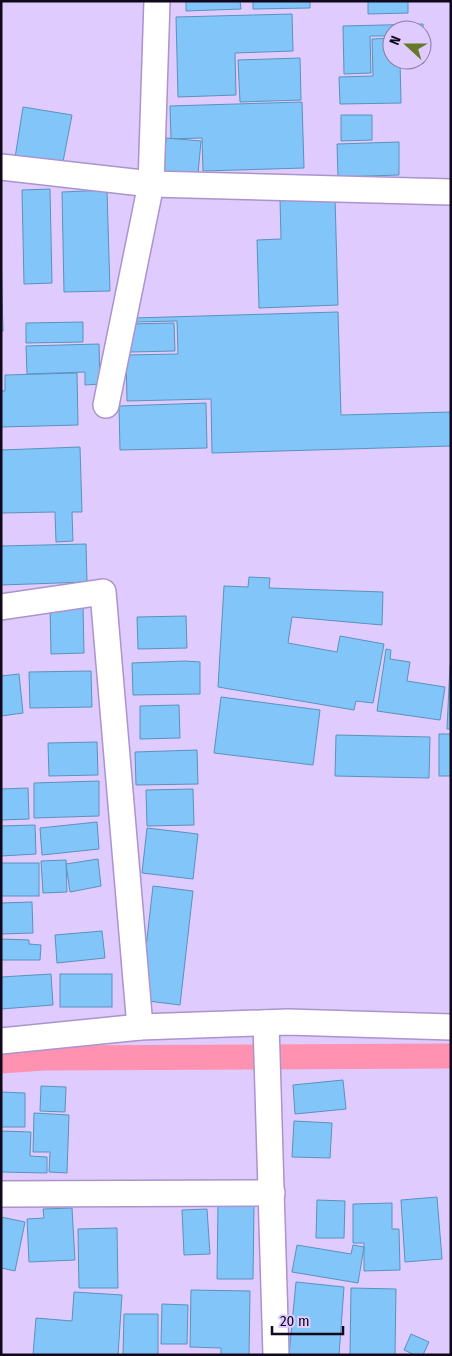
<svg xmlns="http://www.w3.org/2000/svg" width="452" height="1356" font-family="'Fira Sans Condensed',sans-serif">
	<style>
		.lines { fill: none; stroke-linecap: round; stroke-linejoin: round }
		.canal { stroke: #fe92b0; stroke-width: 25 }
		.building { fill: #82c5f9; stroke: #5a92bd }
		.minor-casing { stroke: #ab93ce; stroke-width: 28 }
		.minor { stroke: #fff; stroke-width: 25 }
	</style>
	<rect width="100%" height="100%" fill="#dfcbfd"/>
	<g class="lines">
		<polyline class="canal" points="1,1061 44,1058 451,1056"/>
	</g>
	<g class="building">
		<polygon points="186,1 240,1 241,9 186,11"/>
		<polygon points="253,1 310,1 310,8 253,9"/>
		<polygon points="368,1 408,1 408,13 368,14"/>
		<polygon points="292,14 293,51 235,53 236,95 178,97 176,17"/>
		<polygon points="423,24 424,63 405,64 405,60 422,60 422,30 392,30 392,36 370,36 371,73 344,74 343,26"/>
		<polygon points="392,38 392,60 400,60 401,103 340,104 339,77 373,76 372,39"/>
		<polygon points="300,58 301,100 240,102 238,60"/>
		<polygon points="302,102 304,168 203,171 202,138 171,139 170,106"/>
		<polygon points="23,107 72,115 62,167 15,158"/>
		<polygon points="341,115 372,115 372,140 341,141"/>
		<polygon points="166,138 201,141 198,174 164,172"/>
		<polygon points="399,142 399,175 338,177 337,144"/>
		<polygon points="50,189 52,283 24,284 22,190"/>
		<polygon points="107,190 110,291 64,292 62,192"/>
		<polygon points="335,197 338,305 259,308 257,240 281,239 280,198"/>
		<polygon points="1,250 3,331 1,331"/>
		<polygon points="338,312 341,415 451,412 451,446 212,453 211,399 127,401 126,355 178,354 177,321 134,322 134,318"/>
		<polygon points="83,322 83,342 26,343 26,323"/>
		<polygon points="174,323 175,351 130,352 129,324"/>
		<polygon points="99,344 100,384 85,385 85,372 27,374 26,346"/>
		<polygon points="77,373 78,425 1,427 1,391 5,391 5,375"/>
		<polygon points="206,403 207,448 120,450 119,406"/>
		<polygon points="80,447 82,512 72,512 73,541 56,542 55,512 1,513 1,450"/>
		<polygon points="1,539 2,546 86,544 87,582 1,585"/>
		<polygon points="249,577 270,578 269,588 383,592 382,625 292,617 288,643 337,652 340,636 384,644 373,703 356,701 354,710 218,687 224,586 248,587"/>
		<polygon points="83,605 84,653 51,654 50,606"/>
		<polygon points="186,616 187,648 138,649 137,617"/>
		<polygon points="386,649 391,650 390,659 410,662 407,681 445,687 440,720 377,711"/>
		<polygon points="185,661 200,662 200,694 133,695 132,663"/>
		<polygon points="450,665 451,665 451,729 447,729"/>
		<polygon points="91,671 92,707 30,708 29,672"/>
		<polygon points="19,674 23,713 1,716 1,676"/>
		<polygon points="221,697 320,710 313,765 214,753"/>
		<polygon points="179,705 180,738 140,739 140,706"/>
		<rect x="439" y="734" width="12" height="42"/>
		<polygon points="336,735 430,737 429,778 335,776"/>
		<polygon points="97,742 98,775 49,776 48,743"/>
		<polygon points="197,750 198,784 136,785 135,752"/>
		<polygon points="99,781 99,816 34,818 34,783"/>
		<polygon points="28,788 29,819 1,820 1,789"/>
		<polygon points="193,789 194,825 147,826 146,790"/>
		<polygon points="97,822 99,849 42,855 40,828"/>
		<polygon points="35,825 36,854 1,856 1,826"/>
		<polygon points="147,828 198,834 193,879 142,873"/>
		<polygon points="98,859 101,886 70,892 66,864"/>
		<polygon points="66,860 67,892 43,893 41,861"/>
		<rect x="1" y="863" width="38" height="33"/>
		<polygon points="153,886 193,891 180,1005 140,1000"/>
		<polygon points="32,902 33,933 1,934 1,903"/>
		<polygon points="102,931 105,958 57,963 55,935"/>
		<polygon points="1,939 29,940 29,944 41,945 40,960 1,960"/>
		<polygon points="51,974 53,1005 1,1009 1,977"/>
		<rect x="60" y="974" width="52" height="33"/>
		<polygon points="343,1080 346,1109 295,1114 293,1085"/>
		<polygon points="41,1086 66,1087 65,1112 40,1111"/>
		<polygon points="1,1092 25,1093 25,1127 1,1127"/>
		<polygon points="34,1113 69,1115 67,1173 49,1172 50,1152 33,1152"/>
		<polygon points="294,1121 332,1123 330,1158 292,1157"/>
		<polygon points="1,1131 31,1132 30,1156 47,1157 47,1173 1,1172"/>
		<polygon points="437,1197 442,1259 405,1262 401,1200"/>
		<polygon points="317,1200 345,1201 344,1238 316,1238"/>
		<polygon points="392,1203 392,1229 399,1229 400,1270 364,1271 364,1243 353,1243 353,1204"/>
		<polygon points="218,1204 254,1204 253,1279 217,1279"/>
		<polygon points="72,1208 75,1260 29,1262 27,1219 44,1218 43,1209"/>
		<polygon points="207,1209 210,1254 184,1255 182,1210"/>
		<polygon points="1,1217 25,1222 15,1271 1,1268"/>
		<polygon points="117,1228 118,1288 79,1288 78,1229"/>
		<polygon points="297,1245 351,1254 353,1245 364,1247 358,1283 292,1272"/>
		<polygon points="296,1282 344,1287 339,1355 289,1355"/>
		<polygon points="351,1288 396,1289 395,1355 350,1355"/>
		<polygon points="191,1290 250,1291 249,1355 221,1355 221,1348 190,1347"/>
		<polygon points="74,1292 122,1295 118,1355 33,1355 36,1318 72,1321"/>
		<polygon points="162,1304 188,1305 187,1344 161,1344"/>
		<polygon points="124,1314 158,1314 158,1355 123,1355"/>
		<polygon points="411,1334 429,1342 423,1355 415,1355 404,1350"/>
	</g>
	<g class="lines">
		<defs>
			<g id="minor">
				<polyline points="1,167 151,184 451,192"/>
				<polyline points="106,405 151,184 157,1"/>
				<polyline points="1,607 103,592 140,1027"/>
				<polyline points="266,1023 276,1355"/>
				<polyline points="1,1041 140,1027 288,1022 451,1027"/>
				<polyline points="1,1194 272,1193"/>
			</g>
		</defs>
		<use href="#minor" class="minor-casing"/>
		<use href="#minor" class="minor"/>
	</g>
	<rect width="452" height="1356" fill="none" stroke="#11081c" stroke-width="5"/>
	<g transform="translate(407 45) rotate(291)"><circle r="24" fill="#dfcbfd" stroke="#8d7da3"/>
	<path d="M0-4L9 19L0 12L-9 19Z" fill="#64792a"/>
	<text y="-8" font-size="14" font-weight="bold" text-anchor="middle" fill="#11081c">N</text>
	</g>
	<path d="M272 1326v8h71v-8" fill="none" stroke="#11081c" stroke-width="2.5"/>
	<text x="280" y="1326" font-size="15" fill="#11081c" stroke="#dfcbfd" stroke-width="4" paint-order="stroke">20 m</text>
</svg>
